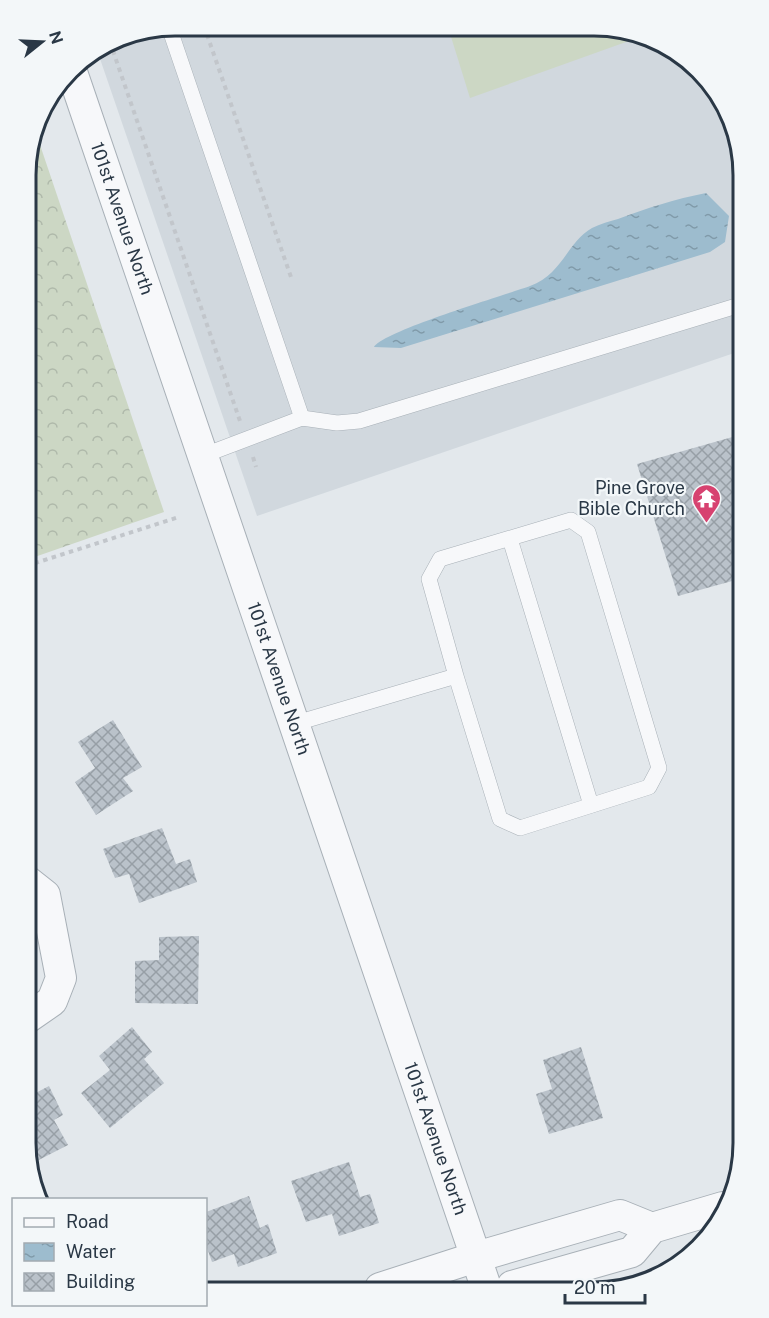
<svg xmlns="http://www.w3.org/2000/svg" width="769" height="1318" font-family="'Public Sans',sans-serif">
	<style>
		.built { fill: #d1d8de }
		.forest { fill: url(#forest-crowns) }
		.pitch { fill: #ccd7c4 }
		.water { fill: url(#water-ripples) }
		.building { fill: url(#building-cross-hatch) }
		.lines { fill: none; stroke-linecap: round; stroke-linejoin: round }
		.service-casing { stroke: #a8b0b7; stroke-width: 16 }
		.minor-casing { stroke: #a8b0b7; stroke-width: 32 }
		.path { stroke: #c2c6cb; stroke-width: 4; stroke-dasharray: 4.5 4.5; stroke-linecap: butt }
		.service { stroke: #f7f8fa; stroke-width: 15 }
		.minor { stroke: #f7f8fa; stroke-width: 30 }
		.labels { text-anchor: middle; stroke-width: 4.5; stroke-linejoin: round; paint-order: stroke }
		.street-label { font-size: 18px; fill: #2a3846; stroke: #f3f7f9 }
		.poi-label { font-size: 18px; fill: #2a3846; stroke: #f3f7f9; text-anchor: end }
		.rim { fill: none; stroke: #2a3846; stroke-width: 3 }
	</style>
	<defs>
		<pattern id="forest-crowns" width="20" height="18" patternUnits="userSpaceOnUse" patternTransform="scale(1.5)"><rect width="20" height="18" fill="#ccd7c4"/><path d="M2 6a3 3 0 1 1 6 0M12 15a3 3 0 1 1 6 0" fill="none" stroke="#afb9aa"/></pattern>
		<pattern id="water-ripples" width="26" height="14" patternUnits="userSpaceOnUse" patternTransform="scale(1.5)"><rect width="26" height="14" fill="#9dbcce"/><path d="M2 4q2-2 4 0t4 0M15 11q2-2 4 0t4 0" fill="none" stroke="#809aa9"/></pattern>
		<pattern id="building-cross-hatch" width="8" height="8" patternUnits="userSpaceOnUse" patternTransform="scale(1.5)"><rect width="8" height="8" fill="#bac2ca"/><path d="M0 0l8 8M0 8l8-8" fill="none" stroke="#979fa6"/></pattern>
	</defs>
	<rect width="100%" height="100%" fill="#e3e8ec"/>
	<polygon class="built" points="175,26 623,28 692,62 735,127 743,175 743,350 257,516 97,50 118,37"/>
	<polygon class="forest" points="35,130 164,512 26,560 27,156"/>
	<polygon class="pitch" points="448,27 623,28 640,37 470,98"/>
	<path class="water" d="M706,193L729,216L725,242L710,252L401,348L374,347C383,331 505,295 530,286C563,274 567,242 592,228C600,224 610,221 618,219C647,208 675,199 706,193Z"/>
	<g class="building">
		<polygon points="743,434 743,578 678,596 637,464"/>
		<polygon points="113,720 142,767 123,778 133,791 96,815 75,782 95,768 78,742"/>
		<polygon points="162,828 176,864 190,859 197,882 139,903 129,874 115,878 103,849"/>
		<polygon points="199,936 198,1004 135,1003 135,961 159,960 159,937"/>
		<polygon points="132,1027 152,1052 144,1059 164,1083 110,1128 81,1093 110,1070 99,1056"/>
		<polygon points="581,1047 603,1118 549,1134 536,1094 552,1089 543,1060"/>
		<polygon points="49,1086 63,1115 54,1120 68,1145 29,1165 26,1143 26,1098"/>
		<polygon points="349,1162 360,1197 370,1194 379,1223 339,1236 332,1214 306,1222 291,1181"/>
		<polygon points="249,1196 260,1228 268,1224 277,1253 238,1267 234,1254 212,1262 206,1245 206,1212"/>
	</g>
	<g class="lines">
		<defs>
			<g id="service">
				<polyline points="169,27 302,418"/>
				<polyline points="202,456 302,418 337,423 359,421 743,304"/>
				<polyline points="510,539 591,805"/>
				<polyline points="293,724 456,676 500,819 520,828 649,787 659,768 588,532 571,520 440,559 429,579 456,676"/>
			</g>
			<g id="minor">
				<path id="s1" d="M71,69L486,1287"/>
				<polyline points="26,1019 52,1001 61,978 45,895 26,880"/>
				<polyline points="512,1286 632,1252 652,1228 723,1207"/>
				<polyline points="380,1288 476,1257 620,1215 652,1228"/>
			</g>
		</defs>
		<use href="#service" class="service-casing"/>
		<use href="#minor" class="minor-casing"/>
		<g class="path">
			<polyline points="204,26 292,280"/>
			<polyline points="110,42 240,421"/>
			<polyline points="253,457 256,467"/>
			<polyline points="26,566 179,517"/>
		</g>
		<use href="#service" class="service"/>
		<use href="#minor" class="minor"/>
	</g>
	<defs>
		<symbol id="temple-pin" viewBox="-11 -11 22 30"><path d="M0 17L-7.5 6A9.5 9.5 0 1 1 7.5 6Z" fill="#d74270" stroke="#f3f7f9"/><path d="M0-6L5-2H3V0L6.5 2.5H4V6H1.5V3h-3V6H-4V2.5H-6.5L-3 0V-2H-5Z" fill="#fff"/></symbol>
	</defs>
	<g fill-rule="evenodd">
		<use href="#temple-pin" x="690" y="482" width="33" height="45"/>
	</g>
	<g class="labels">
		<g class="street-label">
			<text dy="6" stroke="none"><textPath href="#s1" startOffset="158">101st Avenue North</textPath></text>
			<text dy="6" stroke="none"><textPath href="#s1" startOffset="644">101st Avenue North</textPath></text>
			<text dy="6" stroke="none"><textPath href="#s1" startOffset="1130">101st Avenue North</textPath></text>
		</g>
		<g class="poi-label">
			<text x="685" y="494">Pine Grove<tspan x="685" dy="21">Bible Church</tspan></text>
		</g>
	</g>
	<path d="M0 0H769V1318H0ZM175 36H594A139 139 0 0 1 733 175V1143A139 139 0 0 1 594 1282H175A139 139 0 0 1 36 1143V175A139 139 0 0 1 175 36Z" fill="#f3f7f9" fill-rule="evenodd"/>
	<path class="rim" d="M175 36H594A139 139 0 0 1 733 175V1143A139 139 0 0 1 594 1282H175A139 139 0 0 1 36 1143V175A139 139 0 0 1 175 36Z"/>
	<rect x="12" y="1198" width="195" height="108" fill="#f3f7f9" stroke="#a3abb1" stroke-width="1.5"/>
	<rect x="24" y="1218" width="30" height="9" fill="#f7f8fa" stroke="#a3abb1" stroke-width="1.5"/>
	<text x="66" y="1228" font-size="18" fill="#2a3846">Road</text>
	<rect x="24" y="1243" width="30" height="18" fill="url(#water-ripples)" stroke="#a3abb1" stroke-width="1.5"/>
	<text x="66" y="1258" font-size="18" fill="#2a3846">Water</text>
	<rect x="24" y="1273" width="30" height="18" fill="url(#building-cross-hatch)" stroke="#a3abb1" stroke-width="1.5"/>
	<text x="66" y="1288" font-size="18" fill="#2a3846">Building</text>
	<g transform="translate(42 42) rotate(72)" stroke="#f3f7f9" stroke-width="4.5" paint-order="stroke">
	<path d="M0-4.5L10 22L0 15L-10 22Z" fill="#2a3846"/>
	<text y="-9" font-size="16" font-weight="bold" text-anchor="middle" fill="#2a3846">N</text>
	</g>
	<path d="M565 1294v9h80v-9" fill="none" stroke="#2a3846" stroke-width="3"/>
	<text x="574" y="1294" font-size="18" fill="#2a3846" stroke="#f3f7f9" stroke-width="4.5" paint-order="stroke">20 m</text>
</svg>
